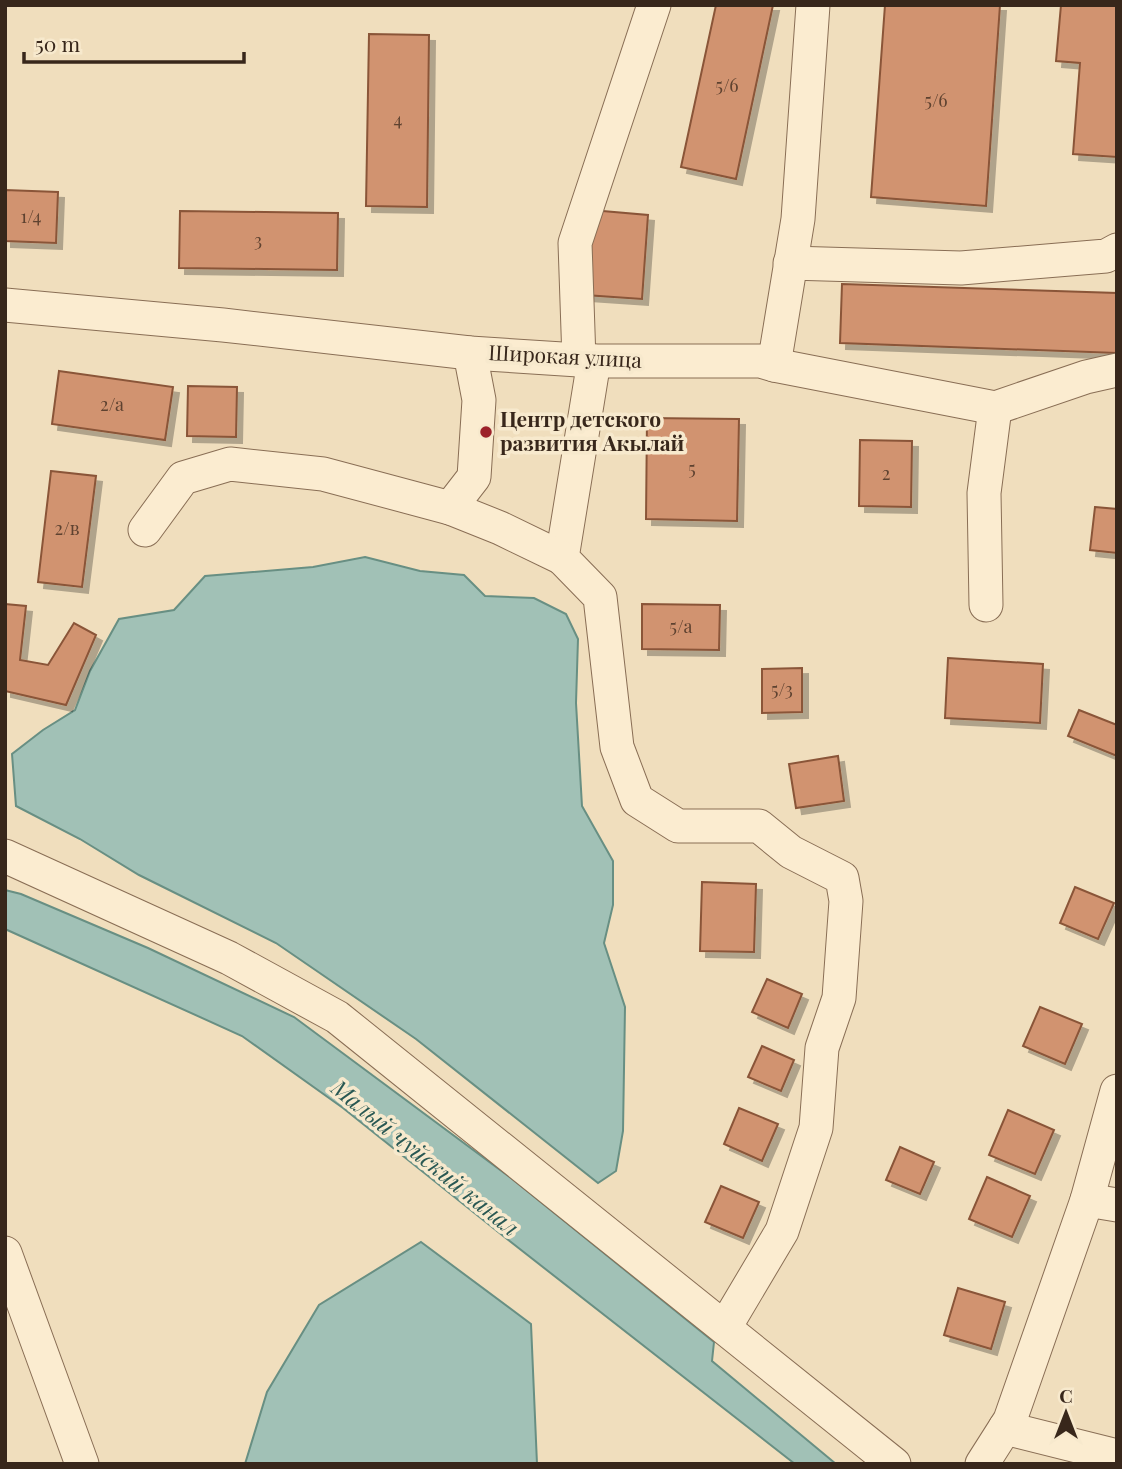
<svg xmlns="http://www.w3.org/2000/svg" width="1122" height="1469" font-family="'Playfair Display',serif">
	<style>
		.water { fill: #a1c1b6; stroke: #688f83; stroke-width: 2 }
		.building { fill: #d19370; stroke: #8a5539; stroke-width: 2; filter: url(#shadow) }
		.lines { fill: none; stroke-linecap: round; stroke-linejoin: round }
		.minor-casing { stroke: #896e55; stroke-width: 35 }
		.minor { stroke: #fbecd0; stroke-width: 33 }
		.poi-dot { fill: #9c2129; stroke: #f7e9cd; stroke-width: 2.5 }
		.labels { text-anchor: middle; stroke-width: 7; stroke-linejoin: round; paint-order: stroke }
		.number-label { font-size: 18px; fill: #5e4230 }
		.street-label { font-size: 21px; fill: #38271b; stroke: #f7e9cd }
		.poi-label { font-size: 21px; font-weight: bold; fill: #38271b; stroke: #f7e9cd; text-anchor: start }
		.water-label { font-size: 23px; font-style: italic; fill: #295853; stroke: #f7e9cd }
	</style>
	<defs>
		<filter id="shadow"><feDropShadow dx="6" dy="6" stdDeviation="0" flood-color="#0004"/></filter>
	</defs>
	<rect width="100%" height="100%" fill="#f0debd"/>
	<g class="water">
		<polygon points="365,557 420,571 464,575 485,596 534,598 566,614 578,639 576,703 582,806 613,861 613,905 604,943 625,1007 623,1131 616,1171 598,1183 416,1039 276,943 139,875 80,839 16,806 12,754 43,730 75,710 90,671 119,619 174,610 205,576 313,567"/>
		<polygon points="5,890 21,894 148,948 294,1017 511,1178 714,1342 712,1361 836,1464 795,1464 507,1239 343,1108 242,1036 5,929"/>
		<polygon points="421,1242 531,1324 537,1464 245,1464 267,1392 319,1305"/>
	</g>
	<g class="building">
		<polygon points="716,5 773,5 736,179 681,167"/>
		<polygon points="885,5 1000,5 986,206 871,197"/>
		<polygon points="1061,5 1117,5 1117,157 1073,154 1080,63 1056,61"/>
		<polygon points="369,34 429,35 427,207 366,206"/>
		<polygon points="5,190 58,192 56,243 5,241"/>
		<polygon points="591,210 648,215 642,299 585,295"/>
		<polygon points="180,211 338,213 337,270 179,268"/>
		<polygon points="842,284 1117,293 1117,353 840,343"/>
		<polygon points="59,371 173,387 165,440 52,424"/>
		<polygon points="188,386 237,387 236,437 187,436"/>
		<polygon points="647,418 739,419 737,521 646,519"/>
		<polygon points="860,440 912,441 911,507 859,506"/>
		<polygon points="51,471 96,476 82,587 38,582"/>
		<polygon points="1095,507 1117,509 1117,553 1090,550"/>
		<polygon points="5,604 26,606 20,660 48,665 74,623 96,635 66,705 5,691"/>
		<polygon points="642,604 720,605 719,650 642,649"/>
		<polygon points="948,658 1043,664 1040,723 945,718"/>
		<polygon points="802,668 802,712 762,713 762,669"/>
		<polygon points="1079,710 1117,725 1117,756 1068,736"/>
		<polygon points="838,756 844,801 796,808 789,764"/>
		<polygon points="702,882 756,884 754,952 700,951"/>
		<polygon points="1075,887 1114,903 1098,939 1060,923"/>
		<polygon points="767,979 802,994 788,1028 752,1012"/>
		<polygon points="1040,1007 1082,1024 1065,1064 1023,1046"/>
		<polygon points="762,1046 794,1060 781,1091 748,1077"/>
		<polygon points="739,1108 778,1124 762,1161 724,1144"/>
		<polygon points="1008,1110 1054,1130 1035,1174 989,1155"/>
		<polygon points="900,1147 934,1162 920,1194 886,1180"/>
		<polygon points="987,1177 1030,1196 1012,1237 969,1219"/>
		<polygon points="721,1186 759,1202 743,1238 705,1222"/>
		<polygon points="958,1288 1005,1302 991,1349 944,1335"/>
	</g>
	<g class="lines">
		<defs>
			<g id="minor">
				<polyline points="790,263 961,268 1106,256 1117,250"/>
				<polyline points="5,305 223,325 470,353 594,361 760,361 774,365 995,408 1086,377 1117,370"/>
				<polyline points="579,360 575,243 654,5"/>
				<polyline points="594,361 562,558 600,597 617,747 637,800 678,826 759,826 791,852 842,878 846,901 839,998 822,1048 816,1128 782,1231 725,1327"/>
				<polyline points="774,365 798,219 813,5"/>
				<polyline points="450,508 474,477 479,400 470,353"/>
				<polyline points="145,530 183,478 230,464 323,474 450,508 500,528 562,558"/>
				<polyline points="986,605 984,493 995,408"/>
				<polyline points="5,856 229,958 337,1017 894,1464"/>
				<polyline points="1087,1200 1117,1205"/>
				<polyline points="5,1253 82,1464"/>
				<polyline points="1005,1428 1117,1456"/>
				<polyline points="982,1464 1010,1420 1087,1200 1117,1091"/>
			</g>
		</defs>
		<use href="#minor" class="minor-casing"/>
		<use href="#minor" class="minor"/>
	</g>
	<circle class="poi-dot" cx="486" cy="432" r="7"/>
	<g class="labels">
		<g class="number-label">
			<text x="727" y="92">5/6</text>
			<text x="936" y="107">5/6</text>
			<text x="398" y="126">4</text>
			<text x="31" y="223">1/4</text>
			<text x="258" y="247">3</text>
			<text x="112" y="411">2/а</text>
			<text x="692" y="475">5</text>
			<text x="886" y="480">2</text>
			<text x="67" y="535">2/в</text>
			<text x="681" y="633">5/а</text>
			<text x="782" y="696">5/3</text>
		</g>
		<g class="street-label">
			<text transform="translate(565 357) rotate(3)" y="7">Широкая улица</text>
		</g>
		<g class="poi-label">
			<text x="500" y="427">Центр детского<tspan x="500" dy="24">развития Акылай</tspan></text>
		</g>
		<g class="water-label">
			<text transform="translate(425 1158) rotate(39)" y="8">Малый чуйский канал</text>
		</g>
	</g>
	<rect width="1122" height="1469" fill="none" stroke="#38271b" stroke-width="14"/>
	<g transform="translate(1066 1413)" stroke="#f7e9cd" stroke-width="5" paint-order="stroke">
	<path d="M0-5L12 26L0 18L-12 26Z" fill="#38271b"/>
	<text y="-10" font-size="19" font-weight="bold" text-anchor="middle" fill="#38271b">С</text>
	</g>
	<path d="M24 52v10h220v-10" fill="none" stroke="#38271b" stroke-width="3.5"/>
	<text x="35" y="52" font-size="21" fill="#38271b" stroke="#f7e9cd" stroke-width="5" paint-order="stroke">50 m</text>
</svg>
